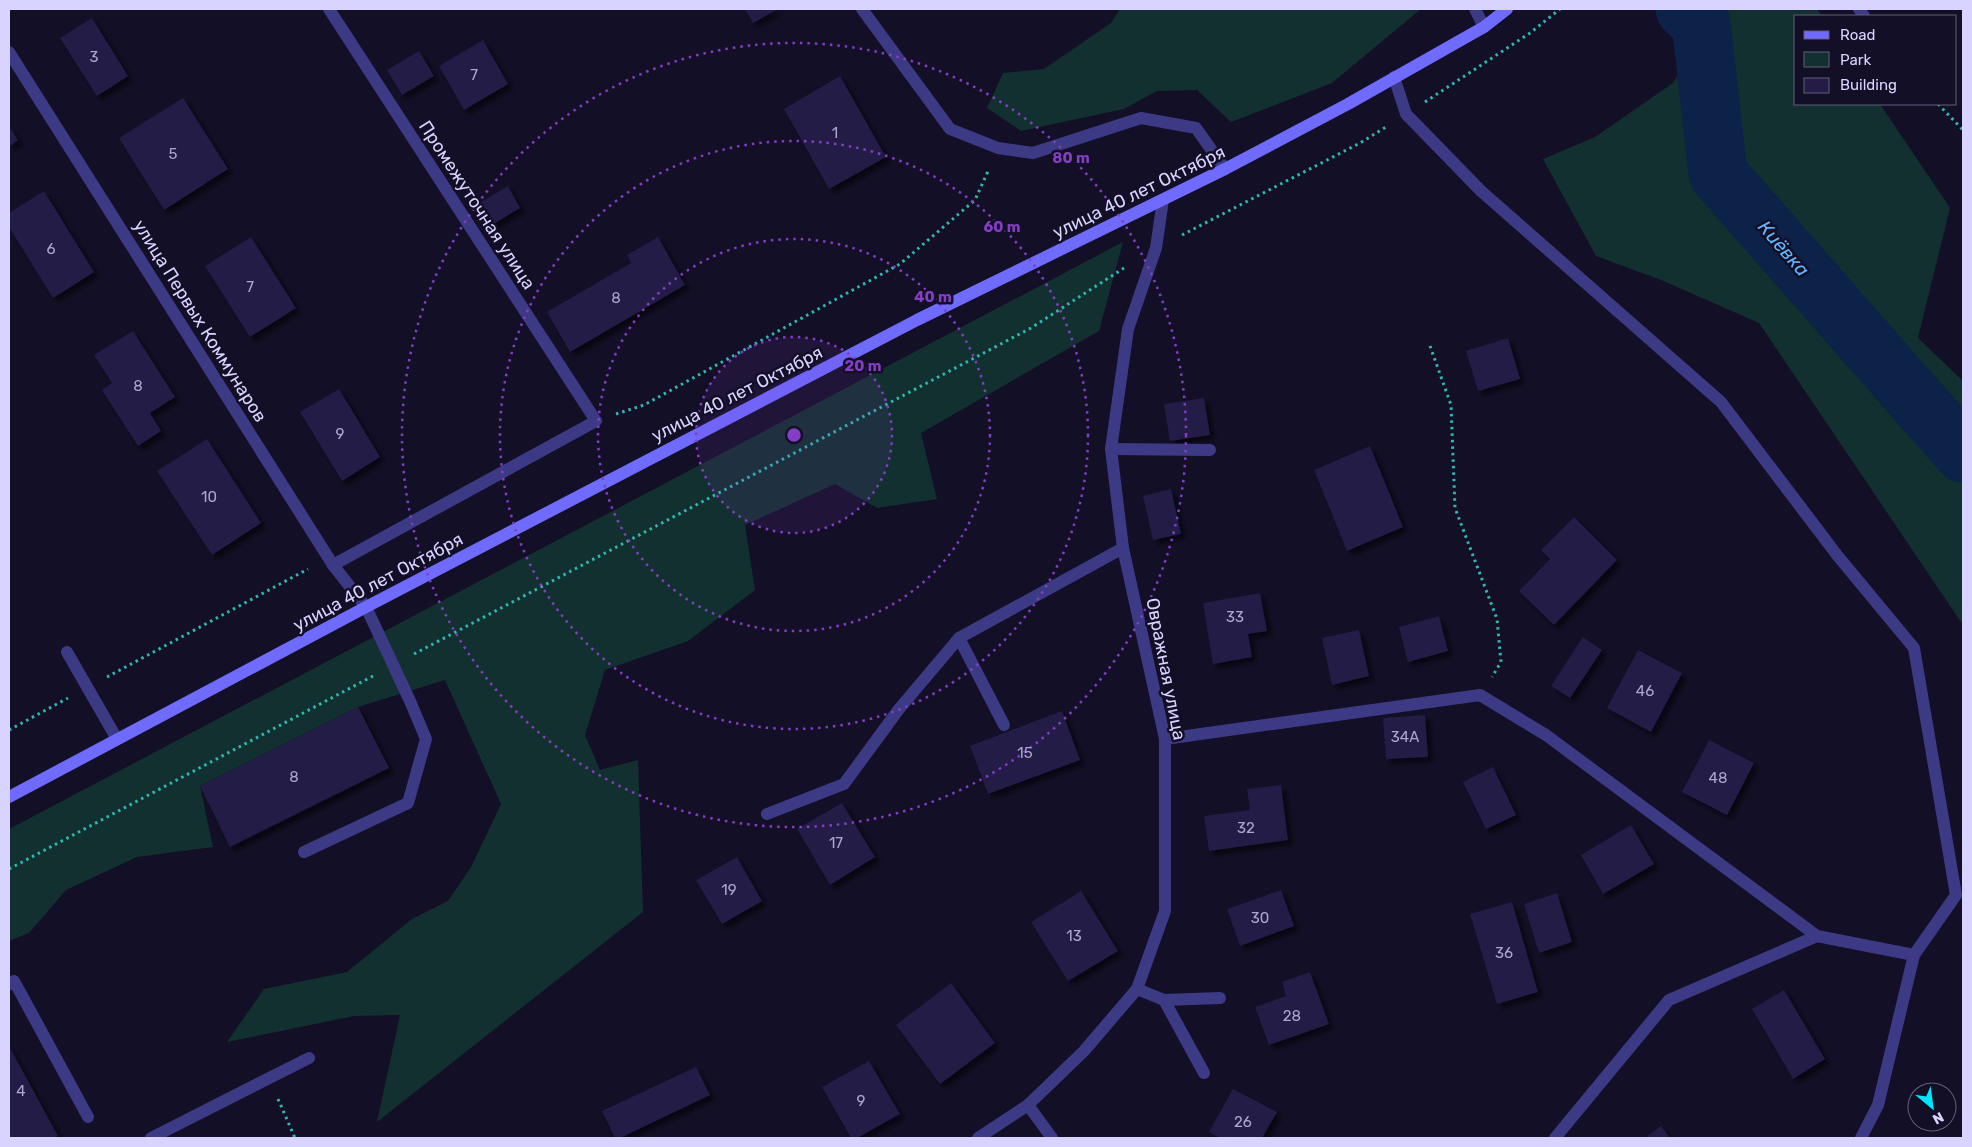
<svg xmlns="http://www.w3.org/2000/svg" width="1972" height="1147" font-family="Rubik,sans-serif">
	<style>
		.green { fill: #12302f }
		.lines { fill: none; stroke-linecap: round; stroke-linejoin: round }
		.river { stroke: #0c2248; stroke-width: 59 }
		.building { fill: #241b47; filter: url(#shadow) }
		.path { stroke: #2fb8b0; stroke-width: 3; stroke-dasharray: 2.5 4; stroke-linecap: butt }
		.lane { stroke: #3d3a85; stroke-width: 12 }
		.street { stroke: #3d3a85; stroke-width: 12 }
		.secondary { stroke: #6f6bff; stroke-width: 12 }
		.ring { fill: none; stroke: #843dc5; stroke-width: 2.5; stroke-dasharray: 2.5 5 }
		.labels { text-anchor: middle; stroke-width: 5; stroke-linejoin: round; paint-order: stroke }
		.number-label { font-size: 15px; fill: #aca6d1 }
		.street-label { font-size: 18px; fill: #d9d4ff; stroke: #130f26 }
		.water-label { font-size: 19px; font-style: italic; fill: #62b6ff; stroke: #130f26 }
		.centre { fill: #843dc5; stroke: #130f26; stroke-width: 2.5 }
		.ring-label { font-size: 15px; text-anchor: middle; font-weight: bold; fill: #843dc5; stroke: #130f26; stroke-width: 5; stroke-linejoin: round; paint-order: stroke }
	</style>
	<defs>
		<filter id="shadow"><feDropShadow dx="4.5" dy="4.5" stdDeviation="2.5" flood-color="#0009"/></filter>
	</defs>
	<rect width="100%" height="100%" fill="#130f26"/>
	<g class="green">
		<polygon points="1120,9 1421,9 1332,83 1231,122 1197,90 1157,91 1124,109 1021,131 987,108 1003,73 1044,69 1111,23"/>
		<polygon points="1719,9 1817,9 1822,16 1796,16 1796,104 1880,104 1950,208 1918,338 1963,381 1963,625 1759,323 1661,280 1596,256 1543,159 1595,137 1673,83"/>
		<polygon points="1123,242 1099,331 921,433 937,499 877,508 835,484 745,525 755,590 688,641 605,670 585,735 600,770 638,760 643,912 377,1122 400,1015 354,1016 227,1042 264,989 347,972 412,919 448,901 471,867 501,804 445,680 358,707 200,786 213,847 137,857 66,890 29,933 9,941 9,829"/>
	</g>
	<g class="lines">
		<polyline class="river" points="1685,9 1701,23 1718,174 1963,453"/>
	</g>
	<g class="building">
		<polygon points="745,9 778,9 753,23"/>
		<polygon points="92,18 128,76 97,96 60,38"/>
		<polygon points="483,40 508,84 464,110 439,66"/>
		<polygon points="419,51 434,76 402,95 387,70"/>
		<polygon points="840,76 886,157 829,189 784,109"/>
		<polygon points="183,98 228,169 164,210 119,138"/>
		<polygon points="9,126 18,140 9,147"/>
		<polygon points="508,186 520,208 487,228 474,206"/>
		<polygon points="44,191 94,272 53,298 9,227 9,213"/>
		<polygon points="251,237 296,308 250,337 205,266"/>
		<polygon points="658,237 685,285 570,352 547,312 631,263 627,255"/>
		<polygon points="133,331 175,397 150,413 161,431 138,446 102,390 112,383 94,355"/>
		<polygon points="1508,338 1520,379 1478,391 1466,351"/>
		<polygon points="339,389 380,457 342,481 300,412"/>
		<polygon points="1204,398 1210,435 1170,441 1164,404"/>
		<polygon points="207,439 261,523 212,555 157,471"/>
		<polygon points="1370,446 1403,527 1347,551 1314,470"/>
		<polygon points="1171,489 1181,534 1153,540 1143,496"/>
		<polygon points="1574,517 1617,560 1554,625 1519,591 1550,559 1541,550"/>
		<polygon points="1260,593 1267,631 1248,634 1252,657 1213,664 1203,603"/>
		<polygon points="1439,616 1448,651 1408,662 1399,627"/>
		<polygon points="1359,630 1369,676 1332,685 1322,638"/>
		<polygon points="1583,637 1602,650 1570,698 1551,686"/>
		<polygon points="1638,650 1682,673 1651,732 1607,708"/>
		<polygon points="358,707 389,768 230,847 200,786"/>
		<polygon points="1062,711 1080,760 988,794 970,746"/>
		<polygon points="1425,715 1428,757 1386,759 1383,718"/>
		<polygon points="1709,740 1754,763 1727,815 1682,792"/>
		<polygon points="1493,767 1516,815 1486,829 1463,782"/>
		<polygon points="1281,785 1288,840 1209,851 1204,816 1250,810 1247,789"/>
		<polygon points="842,803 875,857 830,885 797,829"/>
		<polygon points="1631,825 1654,864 1603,894 1581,855"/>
		<polygon points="737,857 762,901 722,924 696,880"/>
		<polygon points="1281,890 1294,926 1240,946 1227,909"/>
		<polygon points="1081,891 1118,951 1068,981 1031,922"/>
		<polygon points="1557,893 1572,942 1539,953 1524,904"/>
		<polygon points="1512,902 1538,992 1497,1004 1470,914"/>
		<polygon points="1310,972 1329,1024 1269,1045 1255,1007 1286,996 1282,982"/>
		<polygon points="951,983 995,1043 940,1084 896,1025"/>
		<polygon points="1784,990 1825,1059 1793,1079 1752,1009"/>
		<polygon points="9,1046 58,1136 53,1138 9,1138"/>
		<polygon points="869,1061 900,1114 857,1138 851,1138 822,1087"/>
		<polygon points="696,1067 710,1095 620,1138 615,1138 602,1111"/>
		<polygon points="1233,1089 1277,1112 1262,1138 1220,1138 1209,1132"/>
		<polygon points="1661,1126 1670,1138 1645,1138"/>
	</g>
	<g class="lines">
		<g class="path">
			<polyline points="1425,102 1530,33 1560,9"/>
			<polyline points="1938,104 1963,130"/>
			<polyline points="1182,235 1360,143 1386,127"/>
			<polyline points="1430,346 1451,405 1455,508 1497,619 1501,662 1492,677"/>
			<polyline points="616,414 644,405 900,264 975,200 989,169"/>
			<polyline points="414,654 1031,328 1124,268"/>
			<polyline points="107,677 308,569"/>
			<polyline points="9,730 68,698"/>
			<polyline points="9,869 373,676"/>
			<polyline points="278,1099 295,1138"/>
		</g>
		<g class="lane">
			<polyline points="1475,9 1484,27"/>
			<polyline points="1859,9 1864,16"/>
			<polyline points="1111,449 1210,450"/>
			<polyline points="959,638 1004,725"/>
			<polyline points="67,652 117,739"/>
			<polyline points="767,814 844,784 899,709 959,638 1123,548"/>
			<polyline points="304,852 408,803 426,739 410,701 366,607"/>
			<polyline points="9,984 14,981 88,1117"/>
			<polyline points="1137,989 1164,1000 1220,998"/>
			<polyline points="1164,1000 1204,1073"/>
			<polyline points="1028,1105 1052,1138"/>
			<polyline points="151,1138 309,1058"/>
		</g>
		<g class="street">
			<polyline points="329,9 596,421 333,565"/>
			<polyline points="862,9 950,129 998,148 1033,153 1141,118 1196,128 1225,169"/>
			<polyline points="9,52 333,565 366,607"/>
			<polyline points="1394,77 1406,114 1481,191 1721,402 1837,555 1914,648 1956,895 1914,955 1878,1105 1861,1138"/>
			<polyline points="1165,739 1480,695 1546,735 1817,936 1914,955"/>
			<polyline points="978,1138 1028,1105 1084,1051 1137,989 1165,911 1165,739 1123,548 1111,449 1128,329 1156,248 1163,200"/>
			<polyline points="1555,1138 1669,1000 1817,936"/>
		</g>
		<polyline class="secondary" points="9,797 366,607 917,320 1225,169 1348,104 1484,27 1507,9"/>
	</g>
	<circle cx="794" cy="435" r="98" fill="#843dc5" fill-opacity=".12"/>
	<g class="ring">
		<circle cx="794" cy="435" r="98"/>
		<circle cx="794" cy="435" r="196"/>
		<circle cx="794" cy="435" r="294"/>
		<circle cx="794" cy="435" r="392"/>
	</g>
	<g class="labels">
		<g class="number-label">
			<text x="94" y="62">3</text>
			<text x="474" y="80">7</text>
			<text x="835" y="138">1</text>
			<text x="173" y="159">5</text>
			<text x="51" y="254">6</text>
			<text x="250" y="292">7</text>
			<text x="616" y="303">8</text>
			<text x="138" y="391">8</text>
			<text x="340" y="439">9</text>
			<text x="209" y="502">10</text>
			<text x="1235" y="622">33</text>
			<text x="1645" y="696">46</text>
			<text x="1405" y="742">34А</text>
			<text x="1025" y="758">15</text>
			<text x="294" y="782">8</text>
			<text x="1718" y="783">48</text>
			<text x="1246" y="833">32</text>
			<text x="836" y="848">17</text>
			<text x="729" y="895">19</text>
			<text x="1260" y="923">30</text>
			<text x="1074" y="941">13</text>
			<text x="1504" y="958">36</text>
			<text x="1292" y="1021">28</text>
			<text x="21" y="1096">4</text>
			<text x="861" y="1106">9</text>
			<text x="1243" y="1127">26</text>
		</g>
		<g class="street-label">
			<text transform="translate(1139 192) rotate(-26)" y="6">улица 40 лет Октября</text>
			<text transform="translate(477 205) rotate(57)" y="6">Промежуточная улица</text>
			<text transform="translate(200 321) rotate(58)" y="6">улица Первых Коммунаров</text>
			<text transform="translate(737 394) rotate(-27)" y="6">улица 40 лет Октября</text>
			<text transform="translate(378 582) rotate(-28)" y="6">улица 40 лет Октября</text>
			<text transform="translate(1166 669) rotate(79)" y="6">Овражная улица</text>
		</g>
		<g class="water-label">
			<text transform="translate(1784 248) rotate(49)" y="7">Киёвка</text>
		</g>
	</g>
	<circle cx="794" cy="435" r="8" class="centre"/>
	<g class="ring-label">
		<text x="1071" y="163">80 m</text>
		<text x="1002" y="232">60 m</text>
		<text x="933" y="302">40 m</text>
		<text x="863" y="371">20 m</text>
	</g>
	<rect width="1972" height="1147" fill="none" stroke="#d9d4ff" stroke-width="20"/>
	<rect x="1794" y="15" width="162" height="90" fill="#130f26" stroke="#625e7d"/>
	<rect x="1804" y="31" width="25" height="8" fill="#6f6bff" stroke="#625e7d"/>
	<text x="1840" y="40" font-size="15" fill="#d9d4ff">Road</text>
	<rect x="1804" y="52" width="25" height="15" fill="#12302f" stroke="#625e7d"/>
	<text x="1840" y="65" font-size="15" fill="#d9d4ff">Park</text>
	<rect x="1804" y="78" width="25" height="15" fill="#241b47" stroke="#625e7d"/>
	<text x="1840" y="90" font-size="15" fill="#d9d4ff">Building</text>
	<g transform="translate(1932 1107) rotate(151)"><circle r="24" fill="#130f26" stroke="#625e7d"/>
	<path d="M0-4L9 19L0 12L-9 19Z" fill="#00e5ff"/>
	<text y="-8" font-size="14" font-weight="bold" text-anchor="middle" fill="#d9d4ff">N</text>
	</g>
</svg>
